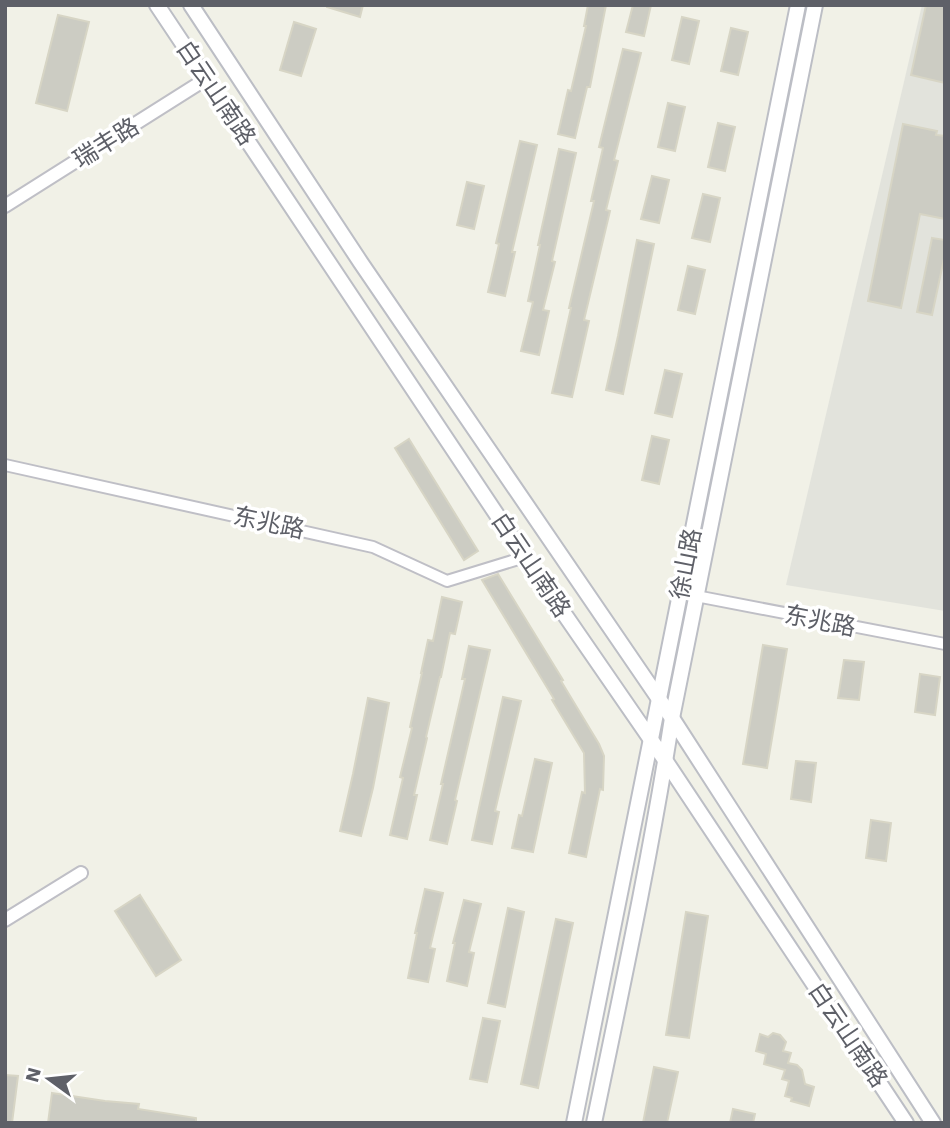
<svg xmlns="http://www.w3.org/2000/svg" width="950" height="1128" font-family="'Work Sans','Noto Sans SC',sans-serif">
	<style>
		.industrial { fill: #e2e3dc }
		.building { fill: #ccccc3; stroke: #d7d5c5; stroke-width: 2 }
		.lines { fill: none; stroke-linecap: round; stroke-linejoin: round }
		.minor-casing { stroke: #bfbfc6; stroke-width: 14 }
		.tertiary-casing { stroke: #bfbfc6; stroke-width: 16 }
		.secondary-casing { stroke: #bcbec5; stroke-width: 18 }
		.minor { stroke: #fff; stroke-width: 10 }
		.tertiary { stroke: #fff; stroke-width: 12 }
		.secondary { stroke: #fff; stroke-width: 14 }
		.labels { text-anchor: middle; stroke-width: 7; stroke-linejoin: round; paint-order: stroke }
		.street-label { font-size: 24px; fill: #5e6068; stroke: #fff }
	</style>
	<rect width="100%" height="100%" fill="#f1f1e7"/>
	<polygon class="industrial" points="922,5 945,5 945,611 786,585"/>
	<g class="building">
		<polygon points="327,5 363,5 360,17 327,7"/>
		<polygon points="588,5 606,5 590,87 587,87 575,138 558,134 568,90 571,91 586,26 584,26"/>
		<polygon points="633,5 651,5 644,36 626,32"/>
		<polygon points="926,5 945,5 945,83 911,75"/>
		<polygon points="58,15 89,22 67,111 36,103"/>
		<polygon points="682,17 699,21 689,64 672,60"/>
		<polygon points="294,22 316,29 301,76 280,70"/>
		<polygon points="731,28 748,32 738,75 721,71"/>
		<polygon points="623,49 641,53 614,160 618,161 606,210 610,211 584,320 589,321 572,397 552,393 571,308 569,308 594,201 591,201 603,148 599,147"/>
		<polygon points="668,103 685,107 675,151 658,147"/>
		<polygon points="718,123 735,127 725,171 708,167"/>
		<polygon points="903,124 937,131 936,135 945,136 945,219 920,214 901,308 868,301"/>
		<polygon points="520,141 537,145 512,252 515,252 505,296 488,292 499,244 496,243"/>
		<polygon points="559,149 576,153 552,261 555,262 543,310 549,311 539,355 521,351 533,302 528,301 540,245 538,245"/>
		<polygon points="652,176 669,180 659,223 641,219"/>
		<polygon points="467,182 484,186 474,229 457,225"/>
		<polygon points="703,194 720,198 710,242 692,238"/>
		<polygon points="932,238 945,240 945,254 932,315 917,312"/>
		<polygon points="637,240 654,244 623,394 606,390 618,336"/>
		<polygon points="688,266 705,270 695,314 678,310"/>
		<polygon points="665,370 682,374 672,417 655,413"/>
		<polygon points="652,436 669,440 659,484 642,480"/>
		<polygon points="409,439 478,551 464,560 395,448"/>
		<polygon points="498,574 563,680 561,681 599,744 604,756 603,790 600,789 586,857 569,853 582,792 585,793 584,753 552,700 554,699 482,580"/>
		<polygon points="442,597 462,602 455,634 450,633 441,677 440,677 426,737 427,738 414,795 417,795 407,839 390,835 403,778 400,777 412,728 410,727 422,673 421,673 428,640 433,641"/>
		<polygon points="763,645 787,649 767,768 743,764"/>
		<polygon points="469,646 490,650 455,800 457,801 447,844 430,840 443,784 441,784 465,679 462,679"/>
		<polygon points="844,660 864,662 859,700 838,698"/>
		<polygon points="920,674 940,677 935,715 915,712"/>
		<polygon points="503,697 521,701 495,811 499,812 492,844 472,840"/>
		<polygon points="368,698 389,703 373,788 361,836 340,831 353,774"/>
		<polygon points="535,759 552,763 533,852 512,848 519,815 522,816"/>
		<polygon points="796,761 816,763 811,802 791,799"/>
		<polygon points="871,820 891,823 886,861 866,858"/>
		<polygon points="425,889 443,893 430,948 435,949 428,982 408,978 417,933 415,933"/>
		<polygon points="140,895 181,960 156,976 115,911"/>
		<polygon points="464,900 481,904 469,952 474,953 467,986 447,981 455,943 453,943"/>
		<polygon points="508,908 524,912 505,1007 488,1003"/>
		<polygon points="686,912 708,916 689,1038 666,1035"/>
		<polygon points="556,919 573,923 538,1088 521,1084"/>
		<polygon points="483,1018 500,1021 487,1082 470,1079"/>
		<polygon points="773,1033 780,1035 786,1042 783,1051 791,1053 788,1063 797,1065 802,1070 805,1084 814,1087 809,1106 791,1101 792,1098 785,1096 789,1081 782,1079 785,1070 764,1064 766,1054 756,1051 760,1034 768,1037"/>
		<polygon points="654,1067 678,1072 667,1123 643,1123"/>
		<polygon points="5,1075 18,1076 12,1123 5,1123"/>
		<polygon points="52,1093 105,1101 139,1104 138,1109 196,1118 196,1123 48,1123"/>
		<polygon points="733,1109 755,1114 753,1123 730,1123"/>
	</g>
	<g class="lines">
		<defs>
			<g id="minor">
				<polyline points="5,465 373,547 447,581 525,557"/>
				<polyline points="696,596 945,644"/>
			</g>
			<g id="tertiary">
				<polyline points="5,206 206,79"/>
				<polyline points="5,920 81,873"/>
			</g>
			<g id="secondary">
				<polyline points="157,5 525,557 665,760 906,1123"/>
				<polyline points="191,5 361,263 672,718 933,1123"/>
				<polyline points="574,1123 798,5"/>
				<path d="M594,1123C622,988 651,854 672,718L815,5"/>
			</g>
		</defs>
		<use href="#minor" class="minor-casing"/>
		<use href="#tertiary" class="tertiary-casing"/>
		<use href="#secondary" class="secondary-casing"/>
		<use href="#minor" class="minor"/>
		<use href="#tertiary" class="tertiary"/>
		<use href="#secondary" class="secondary"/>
	</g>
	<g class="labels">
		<g class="street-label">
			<text transform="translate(216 93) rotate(56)" y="8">白云山南路</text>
			<text transform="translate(106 143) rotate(-32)" y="8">瑞丰路</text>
			<text transform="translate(269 523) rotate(12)" y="8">东兆路</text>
			<text transform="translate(686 564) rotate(-79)" y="8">徐山路</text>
			<text transform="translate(531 565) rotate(56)" y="8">白云山南路</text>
			<text transform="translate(820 621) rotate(11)" y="8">东兆路</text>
			<text transform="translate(848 1035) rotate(56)" y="8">白云山南路</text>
		</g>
	</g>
	<rect width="950" height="1128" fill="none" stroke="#5e6068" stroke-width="14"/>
	<g transform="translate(49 1079) rotate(285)" stroke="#ffffff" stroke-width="5" paint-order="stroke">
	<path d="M0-5L12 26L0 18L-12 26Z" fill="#5e6068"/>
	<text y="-10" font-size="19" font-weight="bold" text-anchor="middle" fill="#5e6068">N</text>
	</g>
</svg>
